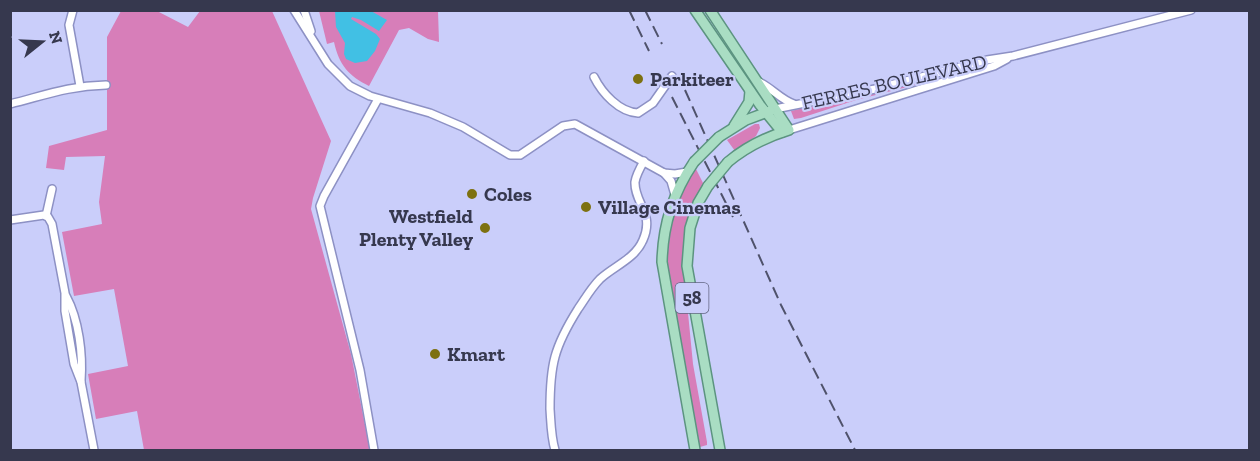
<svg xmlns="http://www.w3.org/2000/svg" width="1260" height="461" font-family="'Zilla Slab',serif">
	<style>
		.green { fill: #d77eb9 }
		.water { fill: #41c0e4 }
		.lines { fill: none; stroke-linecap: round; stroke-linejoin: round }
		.minor-casing { stroke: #8d91c4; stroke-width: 10 }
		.major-casing { stroke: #5c9480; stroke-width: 12 }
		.minor { stroke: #fff; stroke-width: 7 }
		.major { stroke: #a9ddc3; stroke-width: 9 }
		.rail { stroke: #4f526b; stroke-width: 2; stroke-dasharray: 12 6; stroke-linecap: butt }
		.major-bridge-casing { stroke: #5c9480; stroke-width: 12; stroke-linecap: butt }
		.major-bridge { stroke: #a9ddc3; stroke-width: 9 }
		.poi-dot { fill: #7d7110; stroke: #cacefa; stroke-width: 2 }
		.labels { text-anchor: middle; stroke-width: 4.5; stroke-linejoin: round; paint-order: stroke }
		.shield { fill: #cacefa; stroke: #626582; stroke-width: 1.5 }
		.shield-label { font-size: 18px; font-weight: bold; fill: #36384e }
		.poi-label { font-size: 20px; font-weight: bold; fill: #36384e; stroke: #cacefa; text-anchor: start }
		.street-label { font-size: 20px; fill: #36384e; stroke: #cacefa }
	</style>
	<rect width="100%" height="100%" fill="#cacefa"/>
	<g class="green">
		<polygon points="121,11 157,11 188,27 200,11 272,11 331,141 313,198 311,209 351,354 370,450 144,450 137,411 96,419 88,374 128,366 114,289 74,296 62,232 102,224 99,202 105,156 66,157 64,170 46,168 49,146 107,130 107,37"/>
		<path d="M319,11H438L439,42L428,39L409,28L399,30L369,86C349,76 339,65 334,42L327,44Z"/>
		<polygon points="917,81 919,84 915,85 856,100 801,118 794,119 791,111"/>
		<polygon points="755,124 759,124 760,128 756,136 735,151 727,140"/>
		<path d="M696,169L704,185L687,224L683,262L693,364L707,442V445L700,447L666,266C666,231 675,197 696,169Z"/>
	</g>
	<polygon class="water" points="335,11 371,11 387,20 379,31 361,20 352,17 351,19 376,34 380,39 375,51 367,61 355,63 346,59 344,54 345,43 336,27"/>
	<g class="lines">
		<defs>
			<g id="minor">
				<polyline points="73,10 69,25 80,86"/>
				<polyline points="294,10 328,64 350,86 370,96 430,113 463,127 510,155 520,155 563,126 575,124 664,173 675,174 687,172"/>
				<polyline points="304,10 311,31"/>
				<path d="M594,77C602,93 619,112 638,113L653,103L672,76"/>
				<path d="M759,82C772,88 781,100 794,104"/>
				<path d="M10,104C46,95 68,86 106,85"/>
				<polyline points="775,109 875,89 987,60 1013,56 1191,10"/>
				<polyline points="789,130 994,66 1007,59"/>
				<polyline points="664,173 671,181 675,195"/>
				<polyline points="46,216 52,189"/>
				<polyline points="10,220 44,215 48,217 52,224 65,293 65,311 74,364 81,382 94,450"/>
				<path d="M66,296C79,320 83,354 81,381"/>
				<polyline points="374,450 360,370 320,206 324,196 378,99"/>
				<path d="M555,450C551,437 551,423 550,409C550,365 554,347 578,309C585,299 591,288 600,279C614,266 635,259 643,240C655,213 634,203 635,182C636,175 640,168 644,161"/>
			</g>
			<g id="major">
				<polyline points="695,10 760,105 782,132"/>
				<path d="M710,10L789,130C766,137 746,147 728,162"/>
				<polyline points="734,126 749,102 750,91"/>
				<polyline points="719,137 746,120 770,111"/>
				<path d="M694,162C673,193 663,224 662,262L695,450"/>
				<polyline points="708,186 698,203 690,228 687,266 720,450"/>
			</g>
		</defs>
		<use href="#minor" class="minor-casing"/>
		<use href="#major" class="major-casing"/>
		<use href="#minor" class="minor"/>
		<use href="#major" class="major"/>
		<g class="rail">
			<polyline points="629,10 649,51"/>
			<polyline points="645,10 662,44"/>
			<polyline points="685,90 781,305 855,450"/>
			<polyline points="672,97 733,217"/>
		</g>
		<defs>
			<g id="major-bridge">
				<polyline points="694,162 719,137"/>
				<polyline points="708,186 728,162"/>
			</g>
		</defs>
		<use href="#major-bridge" class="major-bridge-casing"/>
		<use href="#major-bridge" class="major-bridge"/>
	</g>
	<g class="poi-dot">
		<circle cx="638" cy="79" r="6"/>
		<circle cx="472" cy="194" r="6"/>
		<circle cx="586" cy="207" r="6"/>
		<circle cx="485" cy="228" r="6"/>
		<circle cx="435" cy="354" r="6"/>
	</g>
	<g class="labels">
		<rect class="shield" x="675.5" y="283" width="33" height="30" rx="4.5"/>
		<g class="shield-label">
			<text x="692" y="304">58</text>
		</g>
		<g class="poi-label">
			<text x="650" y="86">Parkiteer</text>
			<text x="484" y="201">Coles</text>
			<text x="598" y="214">Village Cinemas</text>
			<text x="473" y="223" text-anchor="end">Westfield<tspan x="473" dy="23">Plenty Valley</tspan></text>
			<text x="447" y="361">Kmart</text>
		</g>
		<g class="street-label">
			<text transform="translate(894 82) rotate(-13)" y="7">FERRES BOULEVARD</text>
		</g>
	</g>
	<rect width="1260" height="461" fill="none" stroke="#36384e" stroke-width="24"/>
	<g transform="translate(42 42) rotate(72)" stroke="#cacefa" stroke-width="4.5" paint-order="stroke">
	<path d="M0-4.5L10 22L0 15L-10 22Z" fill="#36384e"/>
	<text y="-9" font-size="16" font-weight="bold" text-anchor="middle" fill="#36384e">N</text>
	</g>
</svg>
